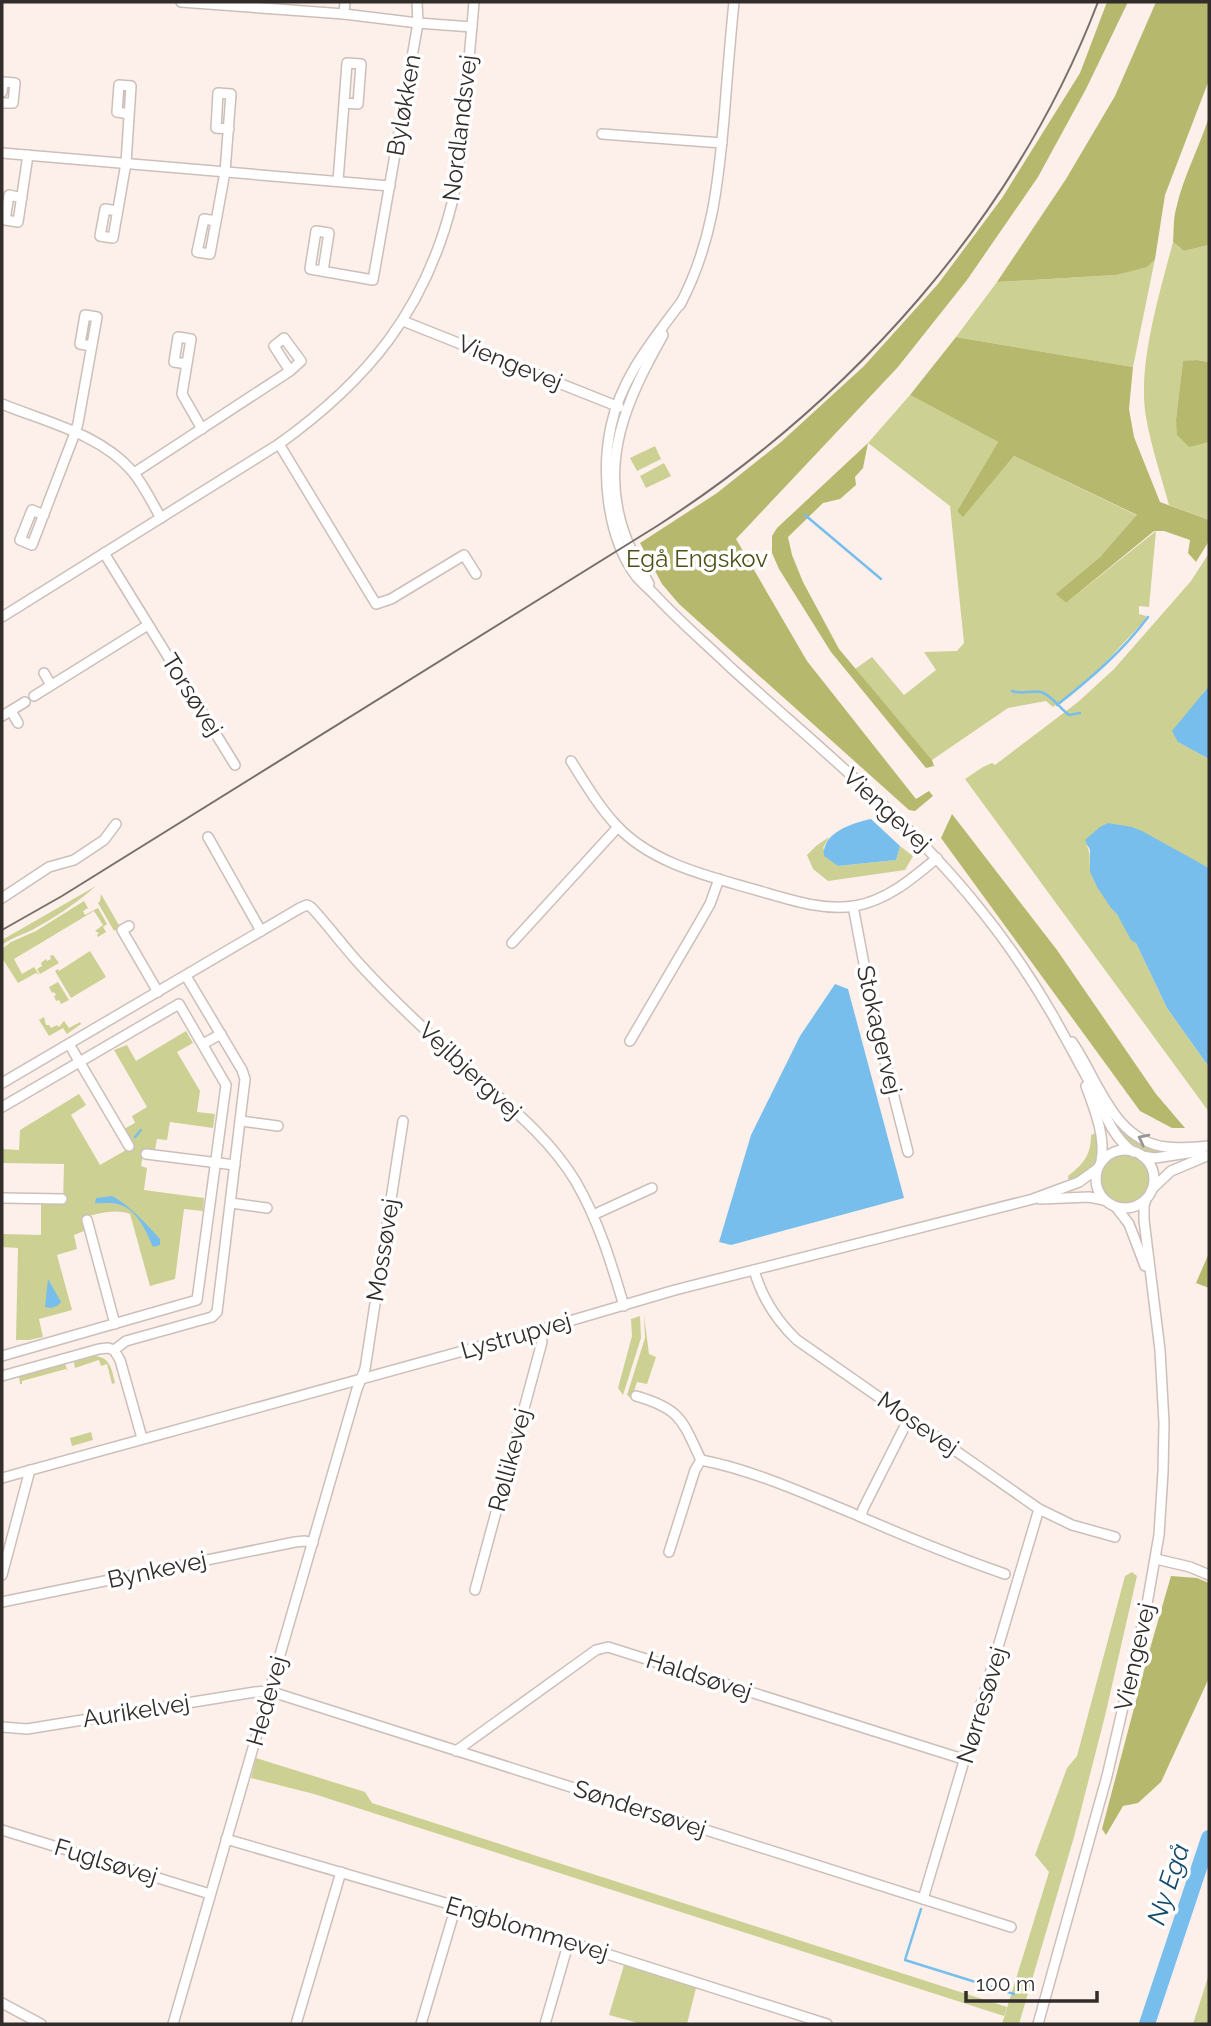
<svg xmlns="http://www.w3.org/2000/svg" width="1211" height="2026" font-family="Raleway,sans-serif">
	<style>
		.green { fill: #ccd092 }
		.forest { fill: #b6b96d }
		.water { fill: #77beed }
		.lines { fill: none; stroke-linecap: round; stroke-linejoin: round }
		.stream { stroke: #77beed; stroke-width: 2.5 }
		.river { stroke: #77beed; stroke-width: 16 }
		.minor-casing { stroke: #ccbfba; stroke-width: 12 }
		.minor { stroke: #fff; stroke-width: 9 }
		.tram { stroke: #776f6c; stroke-width: 2 }
		.oneway { stroke: #989695 }
		.labels { text-anchor: middle; stroke-width: 7; stroke-linejoin: round; paint-order: stroke }
		.street-label { font-size: 24px; fill: #322d2b; stroke: #fff }
		.park-label { font-size: 24px; fill: #4e4f16; stroke: #fff }
		.water-label { font-size: 26px; font-style: italic; fill: #144b6b; stroke: #fff }
	</style>
	<rect width="100%" height="100%" fill="#fdf0ea"/>
	<g class="green">
		<path d="M1173,242L1184,251L1209,245V362L1197,360L1183,362L1176,419L1188,446L1209,442V520L1169,505C1161,476 1151,446 1146,417C1137,366 1160,292 1173,242Z"/>
		<polygon points="1155,259 1133,367 956,337 997,282 1116,275"/>
		<polygon points="910,395 998,442 957,511 963,516 1014,456 1138,516 1100,557 1057,594 1066,603 1156,531 1149,607 1139,606 1139,614 1146,616 1145,620 1090,679 1053,707 1046,701 1008,708 932,760 855,669 872,657 904,695 936,670 924,652 957,651 964,643 950,506 868,443"/>
		<polygon points="655,446 661,459 637,471 630,458"/>
		<polygon points="664,463 671,476 646,488 640,476"/>
		<path d="M1209,553V686L1203,693L1178,742L1209,759V868L1132,827L1087,846C1092,855 1088,865 1091,873C1096,889 1109,902 1118,915C1125,924 1127,936 1136,943L1167,1008L1209,1067V1112L965,779L983,767L992,763L995,765L1078,702L1114,669L1191,581Z"/>
		<polygon points="829,837 823,848 838,866 896,860 900,846 913,856 905,870 828,881 813,869 807,855 816,846"/>
		<path d="M96,886C78,902 53,919 32,930C22,935 11,938 2,945V940Z"/>
		<polygon points="101,894 120,927 114,931 98,903 100,901"/>
		<polygon points="84,901 88,908 83,911 85,915 98,908 107,924 103,927 106,932 98,937 97,935 99,933 95,931 103,925 94,911 14,959 22,974 34,967 39,975 36,973 18,983 2,958 2,949 11,942 36,931"/>
		<polygon points="90,951 106,977 71,998 55,971 58,969 59,971"/>
		<polygon points="53,955 59,963 40,974 37,969 42,966 41,963 46,959 47,961 51,959 50,956"/>
		<polygon points="58,982 69,1000 61,1004 59,1000 56,1001 54,996 56,995 54,992 52,993 49,987"/>
		<polygon points="44,1017 46,1025 49,1025 51,1028 57,1025 59,1027 64,1021 69,1028 80,1022 81,1024 67,1034 63,1028 49,1036 39,1020"/>
		<path d="M186,1031L193,1043L177,1052L200,1091L197,1112L215,1114L213,1128L170,1122L167,1140L157,1139L155,1150L144,1149L141,1166L147,1168L144,1190L204,1198L203,1211L184,1209L175,1279L150,1286L130,1214C114,1208 97,1214 81,1218L84,1231L74,1235L77,1249L57,1255L72,1310L39,1319L43,1337L29,1340H16L18,1248L2,1247V1234L41,1235V1204H63L64,1164L2,1163V1149L19,1150L20,1130L79,1094L86,1105L71,1115L100,1165L133,1146L124,1129L135,1123L132,1116L147,1107L114,1050L127,1045L136,1061Z"/>
		<polygon points="1118,1123 1125,1131 1187,1149 1152,1154 1130,1143 1114,1125"/>
		<path d="M1096,1133C1101,1160 1094,1171 1069,1182L1068,1176C1083,1164 1091,1156 1091,1135Z"/>
		<circle cx="1125" cy="1179" r="24"/>
		<polygon points="644,1315 649,1354 656,1357 647,1384 637,1382 632,1397 633,1400 627,1395 645,1338"/>
		<polygon points="640,1316 641,1338 623,1395 618,1388 632,1336 631,1319"/>
		<path d="M94,1356C110,1356 112,1370 115,1383L112,1384L107,1364L101,1366L99,1360L75,1368L74,1362Z"/>
		<polygon points="65,1364 68,1371 66,1369 22,1381 22,1384 20,1384 19,1377"/>
		<polygon points="91,1432 93,1440 72,1446 70,1438"/>
		<polygon points="1132,1572 1137,1576 1105,1716 1074,1837 1019,2024 1002,2024 1049,1872 1035,1855 1067,1768 1077,1756 1125,1576"/>
		<polygon points="256,1758 365,1792 372,1803 1007,2007 1004,2016 314,1794 251,1778"/>
		<polygon points="624,1965 696,1988 687,2024 642,2024 609,2015"/>
		<polygon points="1209,1974 1209,2024 1193,2024"/>
	</g>
	<g class="forest">
		<polygon points="1107,2 1128,2 1086,89 1038,177 967,280 898,367 736,539 807,661 916,799 929,791 933,796 915,811 909,810 679,604 662,584 640,543 717,493 781,442 864,366 938,284 1002,198 1080,73"/>
		<polygon points="1156,2 1209,2 1209,80 1165,195 1155,259 1147,267 1116,275 997,282 1066,179 1115,96"/>
		<path d="M1209,117V245L1184,251L1173,242C1174,232 1173,220 1176,209C1183,177 1199,148 1209,117Z"/>
		<polygon points="956,337 1133,367 1129,409 1134,437 1160,502 1209,520 1209,541 1196,562 1188,553 1190,540 1164,531 1154,531 1066,603 1056,594 1100,557 1137,515 1014,456 963,517 957,511 998,442 910,395"/>
		<polygon points="1197,360 1209,362 1209,442 1189,447 1177,435 1176,419 1183,361"/>
		<polygon points="868,443 863,468 855,477 856,485 840,499 823,503 788,537 792,555 803,582 839,649 932,760 934,766 926,768 831,652 779,569 772,553 772,536 777,528"/>
		<polygon points="952,814 1057,950 1156,1094 1185,1128 1172,1128 1140,1111 941,838"/>
		<polygon points="1209,1253 1209,1288 1196,1283"/>
		<polygon points="1171,1576 1197,1578 1209,1583 1209,1678 1161,1782 1138,1803 1123,1806 1106,1835 1102,1829 1147,1659"/>
	</g>
	<g class="water">
		<polygon points="1209,686 1209,759 1178,742 1172,731"/>
		<path d="M871,819L900,846L896,860L838,866L824,856C821,833 852,823 871,819Z"/>
		<polygon points="1108,823 1132,827 1142,831 1209,868 1209,1067 1167,1008 1136,943 1131,940 1117,914 1111,908 1097,887 1090,872 1090,850 1085,840 1100,827"/>
		<polygon points="835,984 848,989 904,1198 731,1245 719,1242 751,1135 800,1036"/>
		<path d="M112,1196C132,1207 145,1223 160,1239V1245L153,1247C146,1231 137,1208 117,1204C110,1202 102,1204 95,1203L96,1198Z"/>
		<path d="M48,1279L61,1302C58,1307 50,1309 45,1307Z"/>
	</g>
	<g class="lines">
		<g class="stream">
			<polyline points="805,515 881,579"/>
			<path d="M1012,691C1022,695 1031,690 1041,692C1052,695 1060,709 1069,715L1080,713"/>
			<path d="M1057,705C1090,679 1123,651 1148,617"/>
			<polyline points="135,1137 141,1130"/>
			<polyline points="921,1909 905,1960 1014,1994"/>
		</g>
		<polyline class="river" points="1147,2024 1209,1838"/>
		<defs>
			<g id="minor">
				<polyline points="181,2 344,14 418,23 472,27"/>
				<polyline points="344,14 345,2"/>
				<polyline points="2,92 3,82 15,83 13,103 2,103"/>
				<polyline points="602,134 722,143"/>
				<polyline points="2,153 390,186"/>
				<polyline points="338,181 344,103 358,104 361,64 347,63 344,103"/>
				<polyline points="22,198 9,195 5,220 18,222 28,155"/>
				<polyline points="117,211 105,209 100,236 113,238 126,163 131,86 119,85 117,112 129,114"/>
				<polyline points="216,221 204,219 197,252 210,254 225,172 231,94 218,93 216,128 229,129"/>
				<polyline points="323,271 329,233 316,231 310,269 373,280 418,23 417,2"/>
				<path d="M682,301C653,340 621,378 611,426C601,473 607,537 636,576C642,583 649,589 655,595C678,620 704,642 729,666C813,743 904,815 976,904C1004,938 1030,976 1052,1014C1065,1037 1078,1061 1091,1085C1103,1108 1110,1135 1133,1152"/>
				<path d="M680,305C712,244 718,186 724,119C727,80 730,41 734,2"/>
				<polyline points="403,321 619,407"/>
				<polyline points="187,364 174,362 178,337 191,339 182,394 202,429"/>
				<path d="M2,404C46,422 100,434 132,471C144,485 152,503 161,518"/>
				<polyline points="279,444 376,604 391,599 464,555 476,574"/>
				<polyline points="134,473 290,371 301,361 284,338 274,346 290,371"/>
				<polyline points="44,515 32,510 20,540 32,545 75,433 78,423 97,317 85,315 80,344 91,346"/>
				<polyline points="104,553 235,765"/>
				<path d="M649,584C641,568 631,552 625,535C598,461 627,399 663,335"/>
				<path d="M2,617L279,444C367,381 425,311 452,203C459,172 462,140 464,108C468,73 471,37 474,2"/>
				<polyline points="44,673 51,685"/>
				<polyline points="34,696 148,625"/>
				<polyline points="11,711 18,723"/>
				<polyline points="2,716 25,702"/>
				<path d="M571,761C585,783 599,807 617,826C653,864 708,876 756,890C788,899 821,911 855,906C888,900 913,878 937,858"/>
				<polyline points="208,837 261,931"/>
				<polyline points="2,898 49,867 74,860 104,840 116,824"/>
				<polyline points="853,906 875,1022 908,1152"/>
				<polyline points="129,926 122,930 158,992"/>
				<polyline points="512,943 618,827"/>
				<polyline points="630,1041 698,925 710,904 719,879"/>
				<path d="M1072,1042C1098,1079 1113,1141 1166,1147C1180,1149 1195,1147 1209,1146"/>
				<polyline points="69,1044 129,1146"/>
				<polyline points="203,1044 221,1034"/>
				<path d="M2,1083L300,908L307,905L311,907C327,924 340,942 356,960C385,993 418,1023 450,1053C493,1094 545,1130 576,1182C599,1222 611,1262 624,1306"/>
				<path d="M1086,1086C1094,1108 1106,1137 1101,1161"/>
				<polyline points="2,1107 179,1004 226,1085 197,1300 2,1356"/>
				<polyline points="241,1121 278,1126"/>
				<circle cx="1125" cy="1179" r="29"/>
				<polyline points="146,1154 235,1165"/>
				<polyline points="1142,1156 1155,1158 1201,1151"/>
				<polyline points="1153,1188 1171,1171 1209,1155"/>
				<polyline points="2,1198 62,1199"/>
				<polyline points="1040,1199 1089,1197 1104,1200"/>
				<polyline points="231,1203 267,1208"/>
				<polyline points="1116,1207 1129,1224 1145,1266"/>
				<polyline points="593,1215 652,1188"/>
				<polyline points="87,1220 115,1324"/>
				<path d="M754,1270C762,1298 776,1320 797,1340L1039,1509L1072,1525L1115,1537"/>
				<polyline points="114,1350 126,1341 212,1317 217,1312 245,1079 242,1070 186,976"/>
				<polyline points="114,1350 120,1360 142,1438"/>
				<polyline points="2,1376 99,1349 108,1348 114,1350"/>
				<path d="M636,1396C681,1409 682,1420 701,1460L695,1470L669,1552"/>
				<path d="M701,1460C753,1470 803,1493 852,1513C902,1535 953,1556 1005,1574"/>
				<polyline points="2,1478 539,1330 675,1290 1033,1199 1079,1182 1097,1169"/>
				<polyline points="861,1517 863,1509 909,1418"/>
				<polyline points="1156,1559 1190,1567 1209,1575"/>
				<polyline points="2,1575 30,1470"/>
				<polyline points="475,1590 542,1342 539,1330"/>
				<polyline points="2,1602 295,1542 305,1541 313,1543"/>
				<polyline points="2,1727 27,1729 255,1692 269,1691 1011,1927"/>
				<polyline points="456,1751 596,1650 608,1647 966,1760"/>
				<polyline points="2,1830 210,1894"/>
				<polyline points="226,1839 456,1906 827,2024"/>
				<polyline points="923,1899 1039,1509"/>
				<polyline points="2,2003 41,2024"/>
				<polyline points="173,2024 357,1389 365,1369 403,1121"/>
				<polyline points="296,2024 341,1872"/>
				<polyline points="421,2024 456,1906"/>
				<polyline points="545,2024 569,1941"/>
				<polyline points="1038,2024 1107,1776 1147,1604 1159,1535 1163,1472 1164,1423 1160,1350 1144,1220 1144,1206 1146,1199"/>
			</g>
		</defs>
		<use href="#minor" class="minor-casing"/>
		<use href="#minor" class="minor"/>
		<path class="tram" d="M2,930L62,896L657,526C851,401 1015,219 1098,2"/>
	</g>
	<defs><path id="oneway-chevron" d="M-2-3.5L2.5 0L-2 3.5" fill="none" stroke-width="1.6" stroke-linecap="round" stroke-linejoin="round" transform="scale(1.75)"/></defs>
	<use class="oneway" href="#oneway-chevron" transform="translate(1143 1139) rotate(-153)"/>
	<g class="labels">
		<g class="street-label">
			<text transform="translate(404 105) rotate(-80)" y="8">Byløkken</text>
			<text transform="translate(460 128) rotate(-83)" y="8">Nordlandsvej</text>
			<text transform="translate(510 363) rotate(22)" y="8">Viengevej</text>
			<text transform="translate(192 695) rotate(58)" y="8">Torsøvej</text>
			<text transform="translate(887 810) rotate(43)" y="8">Viengevej</text>
			<text transform="translate(879 1030) rotate(77)" y="8">Stokagervej</text>
			<text transform="translate(470 1071) rotate(43)" y="8">Vejlbjergvej</text>
			<text transform="translate(383 1250) rotate(-81)" y="8">Mossøvej</text>
			<text transform="translate(516 1336) rotate(-16)" y="8">Lystrupvej</text>
			<text transform="translate(918 1424) rotate(35)" y="8">Mosevej</text>
			<text transform="translate(510 1460) rotate(-75)" y="8">Røllikevej</text>
			<text transform="translate(157 1570) rotate(-12)" y="8">Bynkevej</text>
			<text transform="translate(1135 1657) rotate(-77)" y="8">Viengevej</text>
			<text transform="translate(699 1676) rotate(18)" y="8">Haldsøvej</text>
			<text transform="translate(267 1701) rotate(-74)" y="8">Hedevej</text>
			<text transform="translate(982 1705) rotate(-73)" y="8">Nørresøvej</text>
			<text transform="translate(136 1711) rotate(-9)" y="8">Aurikelvej</text>
			<text transform="translate(640 1809) rotate(18)" y="8">Søndersøvej</text>
			<text transform="translate(106 1862) rotate(17)" y="8">Fuglsøvej</text>
			<text transform="translate(527 1929) rotate(17)" y="8">Engblommevej</text>
		</g>
		<g class="park-label">
			<text x="697" y="567">Egå Engskov</text>
		</g>
		<g class="water-label">
			<text transform="translate(1168 1884) rotate(-72)" y="9">Ny Egå</text>
		</g>
	</g>
	<rect width="1211" height="2026" fill="none" stroke="#322d2b" stroke-width="7"/>
	<path d="M966 1991v10h131v-10" fill="none" stroke="#322d2b" stroke-width="3.5"/>
	<text x="976" y="1991" font-size="21" fill="#322d2b" stroke="#ffffff" stroke-width="5" paint-order="stroke">100 m</text>
</svg>
